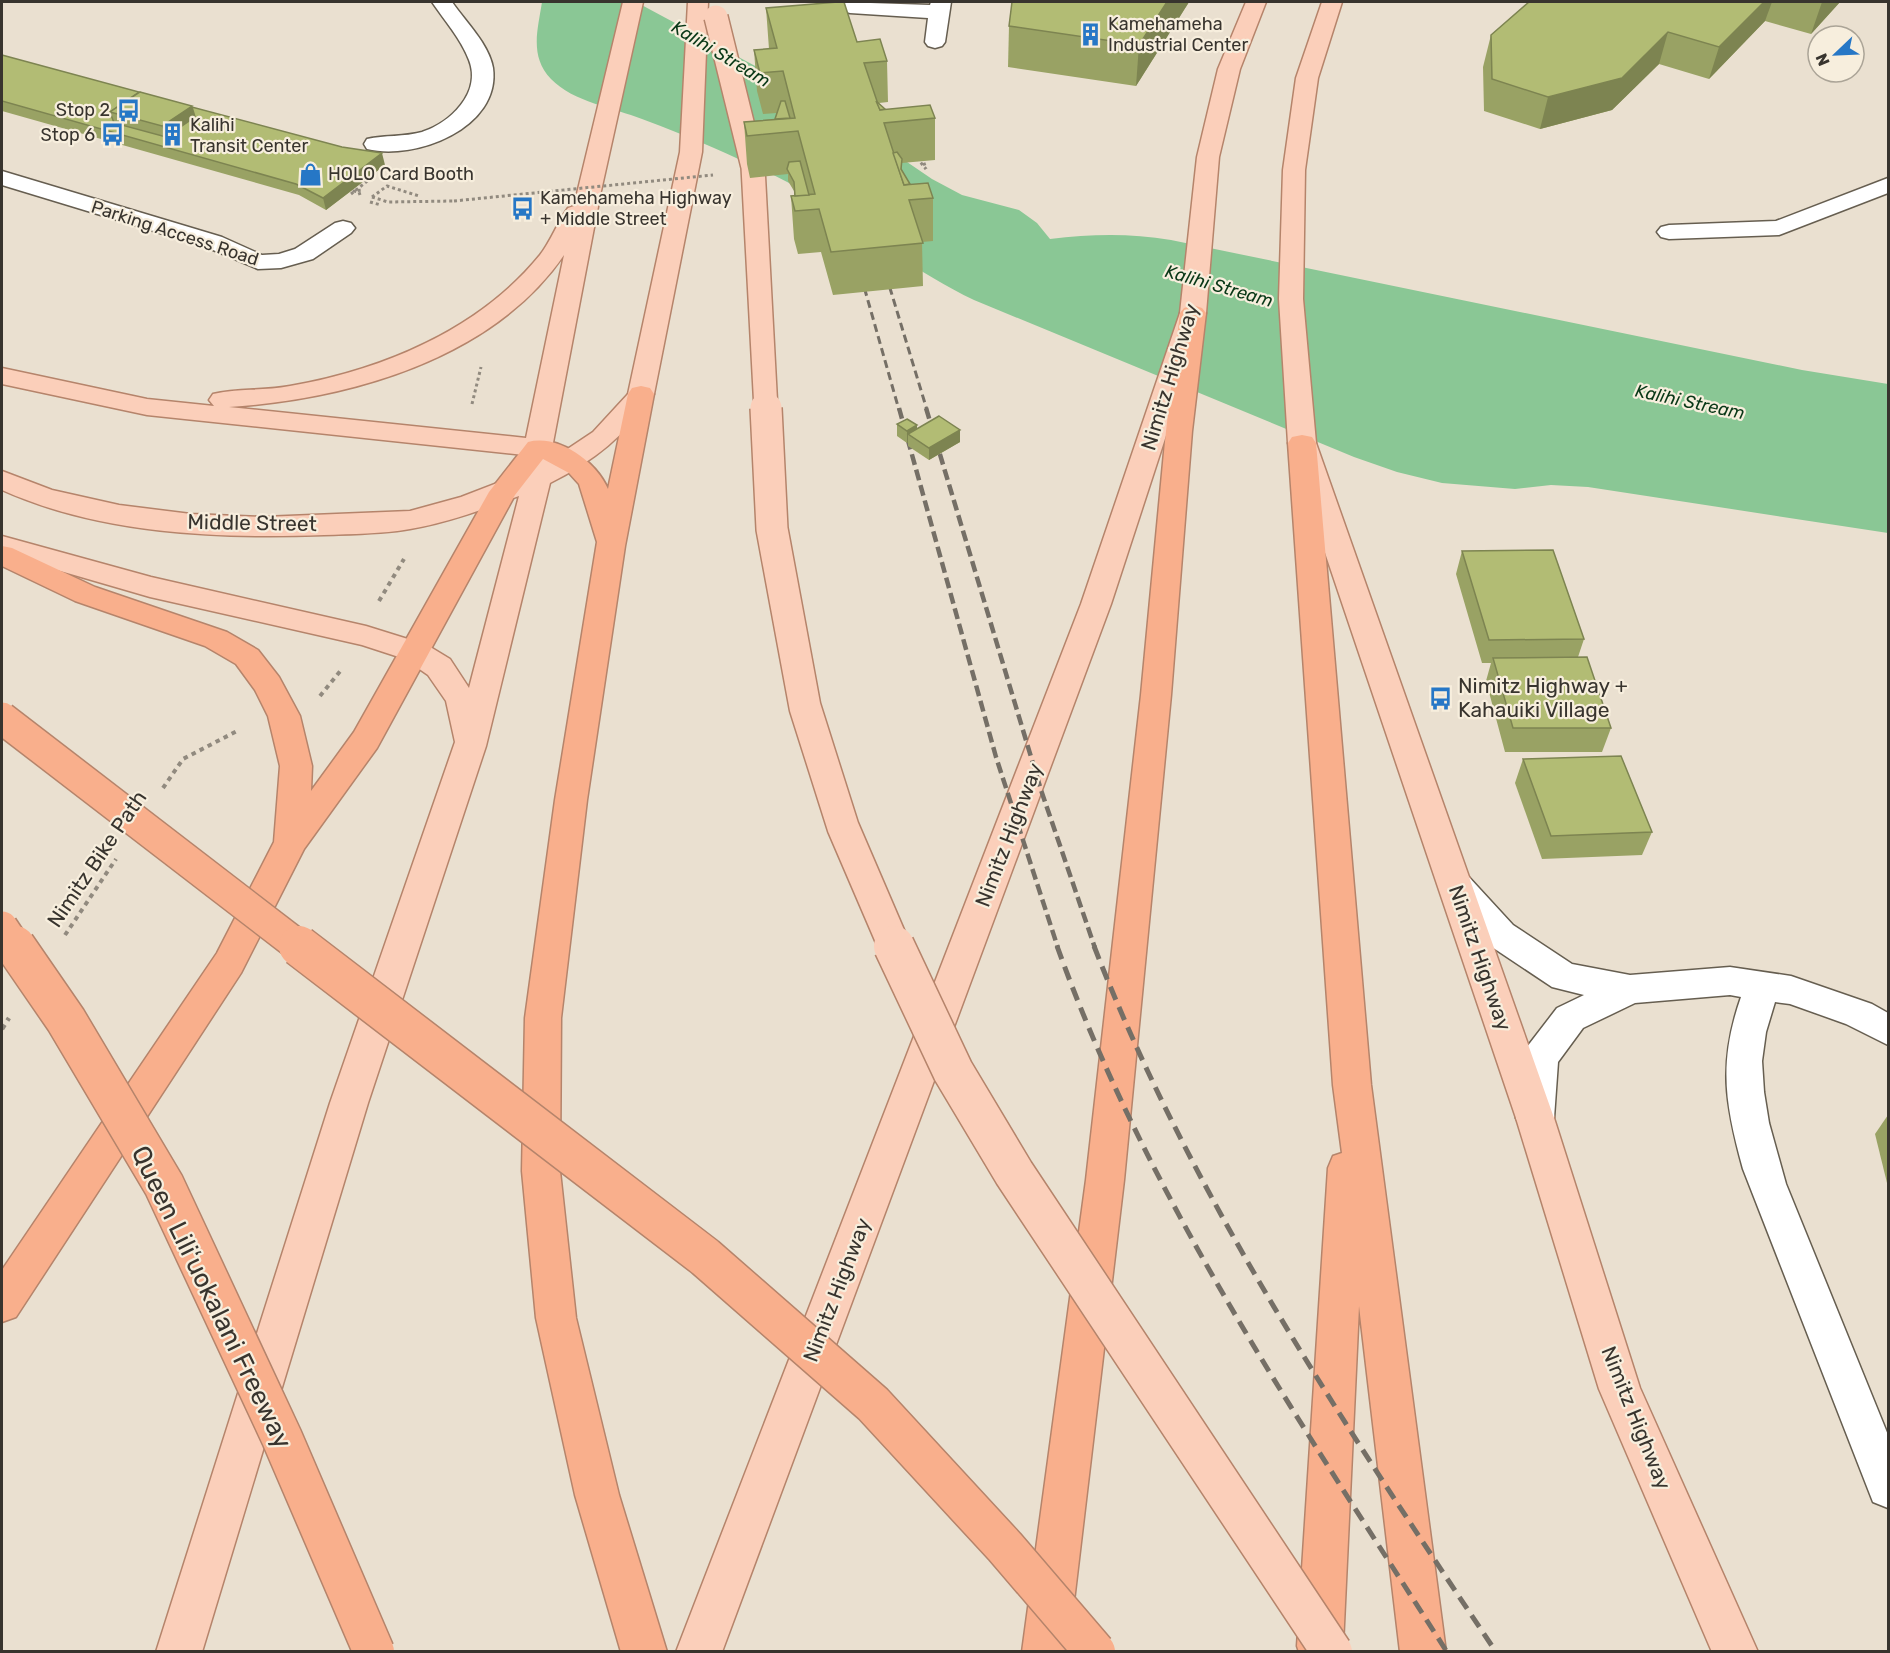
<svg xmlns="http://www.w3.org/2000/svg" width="1890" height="1653" font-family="Rubik,sans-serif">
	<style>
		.water { fill: #8ac795 }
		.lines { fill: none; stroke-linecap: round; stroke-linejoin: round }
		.minor-casing { stroke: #665e50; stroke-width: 3 }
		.major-casing { stroke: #b5846b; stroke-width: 3 }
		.highway-casing { stroke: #b5846b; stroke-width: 3 }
		.path-far2 { stroke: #918a7f; stroke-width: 3; stroke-dasharray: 3 3; stroke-linecap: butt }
		.path-far1 { stroke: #918a7f; stroke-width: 4; stroke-dasharray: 4.5 4.5; stroke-linecap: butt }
		.path { stroke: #918a7f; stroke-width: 4.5; stroke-dasharray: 5 5; stroke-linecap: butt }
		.minor { fill: #fff; fill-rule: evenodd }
		.major { fill: #fbcfba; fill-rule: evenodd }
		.highway { fill: #f9af8c; fill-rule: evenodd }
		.rail-far2 { stroke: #756f66; stroke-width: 3; stroke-dasharray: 8 4.5; stroke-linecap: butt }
		.rail-far1 { stroke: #756f66; stroke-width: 4.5; stroke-dasharray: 11 5; stroke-linecap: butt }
		.rail { stroke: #756f66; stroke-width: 5; stroke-dasharray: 14 8; stroke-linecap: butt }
		.major-bridge-far2-casing { stroke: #b5846b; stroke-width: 26; stroke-linecap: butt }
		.major-bridge-far1-casing { stroke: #b5846b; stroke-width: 34; stroke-linecap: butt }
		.major-bridge-casing { stroke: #b5846b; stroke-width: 43; stroke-linecap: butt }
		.highway-bridge-far1-casing { stroke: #b5846b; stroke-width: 34; stroke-linecap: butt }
		.highway-bridge-casing { stroke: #b5846b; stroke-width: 43; stroke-linecap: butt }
		.path-bridge { stroke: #918a7f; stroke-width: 3; stroke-dasharray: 3 3; stroke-linecap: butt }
		.major-bridge-far2 { stroke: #fbcfba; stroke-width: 23 }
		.major-bridge-far1 { stroke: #fbcfba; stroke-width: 31 }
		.major-bridge { stroke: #fbcfba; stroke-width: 40 }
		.highway-bridge-far1 { stroke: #f9af8c; stroke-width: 31 }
		.highway-bridge { stroke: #f9af8c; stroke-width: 40 }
		.wall { fill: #99a264 }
		.shaded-wall { fill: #7d8451 }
		.building { fill: #b2bc74; stroke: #7d8451; stroke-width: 1.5 }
		.labels { text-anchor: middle; stroke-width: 4.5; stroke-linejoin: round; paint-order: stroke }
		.far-poi-label { font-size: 18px; fill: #38342e; stroke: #f7eedd; text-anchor: start }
		.far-water-label { font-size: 18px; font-style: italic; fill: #093817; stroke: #f7eedd }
		.far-street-label { font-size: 18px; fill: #38342e; stroke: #f7eedd }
		.street-label { font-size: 21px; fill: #38342e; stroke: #f7eedd }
		.poi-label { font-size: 21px; fill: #38342e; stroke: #f7eedd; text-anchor: start }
		.near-street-label { font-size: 26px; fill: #38342e; stroke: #f7eedd }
	</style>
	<rect width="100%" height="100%" fill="#eae0d0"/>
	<path class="water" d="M542,2H636L807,94L932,179L962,195L1019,210L1037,223L1050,239C1092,234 1129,233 1171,240L1802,370L1888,384V533L1588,487L1551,485L1515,489L1442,483L1397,472L1354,457L974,300C915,272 866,232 812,197C782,177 747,163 714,148C691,138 667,128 642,119C614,108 573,102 551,79C529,56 538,29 542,2Z"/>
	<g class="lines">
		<defs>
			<g id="minor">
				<path d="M432,2H452C465,21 489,44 493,68C501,128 415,161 367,149L364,144L367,139C385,135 404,137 422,132C450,123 482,93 469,60C461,39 445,21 432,2Z"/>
				<polygon points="841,2 930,5 931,2 951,2 945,42 942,46 935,48 928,46 925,42 928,18 850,13 843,11 840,7"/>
				<polygon points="2,171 222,237 262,255 279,254 295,249 335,223 343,221 351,223 355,228 351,233 313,259 281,268 258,269 206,247 2,185"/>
				<polygon points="1888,178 1888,193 1779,235 1669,239 1661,237 1657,232 1661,227 1669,225 1776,221"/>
				<path d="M1455,871L1467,875L1513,925L1572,964L1630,975L1730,967L1791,976L1872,1004L1888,1013V1045L1846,1024L1790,1004L1775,1002L1766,1032L1762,1061L1764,1092L1769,1123L1786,1184L1888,1435V1508L1873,1502L1743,1169C1725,1104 1718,1063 1741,997L1730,995L1635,1003L1583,1028L1558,1062L1554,1118L1548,1129L1535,1134L1522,1129L1516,1118L1522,1058L1527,1047L1557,1008L1584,995L1552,987L1489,945L1443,893L1438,884L1443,875Z"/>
			</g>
			<g id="major">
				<path d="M623,2H643L601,191L552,448L551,460L593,432L628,394L680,152L688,2H708L702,152L654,394C626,435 594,461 550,483L486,746L368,1103L202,1652H156L330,1103L455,742L446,701L428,675L405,659L362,645L150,597L2,554V536L151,577L366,626L427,645L450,659L469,688L519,496C484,509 447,523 410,529C382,534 352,534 324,535C218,539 100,534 2,490V471L52,490L119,505L191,514L263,517L410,511L461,497L523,473L524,455L147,415L2,384V368L147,399L214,406L209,400L213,394C238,388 264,391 290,386C382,370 479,330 540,255C551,241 557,223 568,208L574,206ZM564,255L526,438L229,407C348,399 492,360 564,255Z"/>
				<polygon points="1246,2 1266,2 1240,69 1219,157 1206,313 1111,604 722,1652 676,1652 1081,604 1180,313 1197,157 1218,69"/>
				<polygon points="1322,2 1342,2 1318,78 1305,170 1303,299 1316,443 1554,1118 1640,1388 1758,1652 1712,1652 1599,1389 1516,1118 1288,443 1279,299 1283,170 1296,78"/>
			</g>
			<g id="highway">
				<polygon points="1193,305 1202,308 1206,313 1192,431 1171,695 1124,1180 1068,1652 1022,1652 1086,1180 1141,695 1166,431 1180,313 1184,308"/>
				<path d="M641,386L650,388L654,394L625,546L587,800L561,1018L560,1171L576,1318L619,1495L667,1652H621L575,1495L536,1318L522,1171L525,1018L555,800L597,542L579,484L569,473L543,459L515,495L377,748L304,849L241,973L16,1317L2,1322V1270L217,953L274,842L280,766L268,716L255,690L236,664L205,646L75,601L2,566V546L12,548L95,587L227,632L258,650L279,677L300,716L312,766L311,791L354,732L489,492L528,442C559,434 596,462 608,489L628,394L632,388Z"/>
				<polygon points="1302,435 1312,437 1316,443 1371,1085 1446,1652 1400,1652 1359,1306 1343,1646 1341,1652 1299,1652 1297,1646 1328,1168 1333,1156 1342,1153 1333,1085 1288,443 1292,437"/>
			</g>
		</defs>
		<use href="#minor" class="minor-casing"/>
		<use href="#major" class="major-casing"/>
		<use href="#highway" class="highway-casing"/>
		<g class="path-far2">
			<polyline points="917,158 926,169"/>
			<polyline points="351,194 371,178"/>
			<polyline points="360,195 359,192 354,191 362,190"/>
			<polyline points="372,197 388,202 454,201"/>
			<polyline points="372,197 387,186 419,196"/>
			<polyline points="370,202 381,205"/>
			<polyline points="472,404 481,367"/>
		</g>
		<g class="path-far1">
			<polyline points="379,601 404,559"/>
			<polyline points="320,696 342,669"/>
			<polyline points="163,788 183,759 239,730"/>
			<polyline points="65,935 116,859"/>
		</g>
		<polyline class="path" points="2,1029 9,1018"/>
		<use href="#minor" class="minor"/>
		<use href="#major" class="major"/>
		<use href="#highway" class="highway"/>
		<g class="rail-far2">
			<polyline points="886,275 927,410"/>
			<polyline points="861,276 899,410"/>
		</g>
		<g class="rail-far1">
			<polyline points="899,408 996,757 1058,948"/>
			<polyline points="926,408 1041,790 1095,948"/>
		</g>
		<g class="rail">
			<path d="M1057,946C1148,1200 1303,1426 1447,1652"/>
			<path d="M1094,946C1192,1199 1346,1427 1496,1652"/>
		</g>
		<defs>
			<polyline id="major-bridge-far2" points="716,17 753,167 766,410"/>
			<polyline id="major-bridge-far1" points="766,408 772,529 805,707 843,827 895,948"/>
			<polyline id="major-bridge" points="894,946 953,1071 1014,1173 1332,1652"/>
			<g id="highway-bridge-far1">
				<polyline points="2,718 301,948"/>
				<polyline points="2,927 16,948"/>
			</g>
			<g id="highway-bridge">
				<polyline points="15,946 66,1020 164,1185 282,1438 374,1652"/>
				<polyline points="299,946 705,1257 873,1404 1005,1547 1095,1652"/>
			</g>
		</defs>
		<use href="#major-bridge-far2" class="major-bridge-far2-casing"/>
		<use href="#major-bridge-far1" class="major-bridge-far1-casing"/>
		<use href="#major-bridge" class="major-bridge-casing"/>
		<use href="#highway-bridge-far1" class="highway-bridge-far1-casing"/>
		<use href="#highway-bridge" class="highway-bridge-casing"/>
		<g class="path-bridge">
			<polyline points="922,157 926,169"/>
			<polyline points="454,201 713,175"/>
		</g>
		<use href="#major-bridge-far2" class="major-bridge-far2"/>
		<use href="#major-bridge-far1" class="major-bridge-far1"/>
		<use href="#major-bridge" class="major-bridge"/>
		<use href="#highway-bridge-far1" class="highway-bridge-far1"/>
		<use href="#highway-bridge" class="highway-bridge"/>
	</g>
	<g class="wall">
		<polygon points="1012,2 1189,2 1136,86 1008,67 1009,26"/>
		<polygon points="1529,2 1840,2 1811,34 1765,21 1709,79 1659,64 1612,110 1540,129 1484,111 1483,67 1491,35"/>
		<polygon points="766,8 857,42 887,61 888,102 879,103 885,109 935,118 935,160 902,163 902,171 910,184 933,198 933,241 922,242 923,286 833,295 821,252 798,254 794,239 791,196 794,196 794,191 788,181 788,174 750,178 747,164 744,122 775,119 777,113 763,114 757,91 754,50 769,49"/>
		<polygon points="2,55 192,107 385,165 326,210 299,195 2,111"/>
		<polygon points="897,424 917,425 917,428 960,430 960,442 929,460 908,446 908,443 907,443 897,436"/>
		<polygon points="1462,551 1584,639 1578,657 1611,728 1602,752 1505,752 1486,681 1491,663 1482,663 1456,574"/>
		<polygon points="1523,759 1652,832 1642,855 1542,859 1515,783"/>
		<polygon points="1888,1115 1888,1187 1875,1134"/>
	</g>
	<g class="shaded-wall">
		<polygon points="1167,2 1189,2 1136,86 1139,45"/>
		<polygon points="1764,2 1772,2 1765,21 1709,79 1719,47"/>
		<polygon points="1822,2 1840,2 1811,34"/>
		<polygon points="1668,32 1659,64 1612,110 1540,129 1548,97"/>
		<polygon points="192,106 199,128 170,149 162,126"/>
		<polygon points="382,153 385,165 326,210 323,198"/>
		<polygon points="917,425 917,437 908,434 908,443 907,443 907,431"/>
		<polygon points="960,430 960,442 929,460 929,448"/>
	</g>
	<g class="building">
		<polygon points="838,2 844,2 857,42 880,39 887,61 864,63 880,110 930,105 935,118 884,123 904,185 928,183 933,198 909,200 923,243 831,252 819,209 795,211 791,196 815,194 798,131 747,136 744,122 795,118 783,71 760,73 754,50 777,48 766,8"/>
		<polygon points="1012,2 1167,2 1139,45 1009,26"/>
		<polygon points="1529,2 1764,2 1719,47 1668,32 1622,78 1548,97 1492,79 1491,35"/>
		<polygon points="2,55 139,92 110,112 114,123 166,137 195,117 192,107 342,147 382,153 323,198 296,184 2,101"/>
		<polygon points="140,92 192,106 162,126 110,112"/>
		<polygon points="781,101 785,101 790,118 775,119"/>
		<polygon points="876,101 885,109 880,110"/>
		<polygon points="897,152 902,159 901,169 910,184 904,185 893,153"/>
		<polygon points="800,161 809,195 795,196 794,182 787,169 789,162"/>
		<polygon points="939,416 960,430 929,448 908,434"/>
		<polygon points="907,419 917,425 907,431 897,424"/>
		<polygon points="1553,550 1584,639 1489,640 1462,551"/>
		<polygon points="1587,657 1611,728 1513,728 1493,658"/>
		<polygon points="1621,756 1652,832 1551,836 1523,759"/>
	</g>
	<defs>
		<symbol id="building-bare" viewBox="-9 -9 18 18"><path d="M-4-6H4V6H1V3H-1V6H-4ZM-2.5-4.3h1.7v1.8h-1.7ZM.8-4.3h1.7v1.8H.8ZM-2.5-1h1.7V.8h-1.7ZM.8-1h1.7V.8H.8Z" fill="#2677c6" stroke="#f7eedd" stroke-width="2.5" paint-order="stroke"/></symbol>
		<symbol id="bus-bare" viewBox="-9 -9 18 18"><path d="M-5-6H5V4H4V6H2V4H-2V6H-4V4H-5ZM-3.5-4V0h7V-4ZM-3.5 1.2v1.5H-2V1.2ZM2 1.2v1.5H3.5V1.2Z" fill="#2677c6" stroke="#f7eedd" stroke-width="2.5" paint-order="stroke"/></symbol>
		<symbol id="shop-bare" viewBox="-9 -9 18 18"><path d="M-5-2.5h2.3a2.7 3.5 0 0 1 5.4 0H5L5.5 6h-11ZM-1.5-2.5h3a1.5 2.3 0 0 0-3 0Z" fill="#2677c6" stroke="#f7eedd" stroke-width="2.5" paint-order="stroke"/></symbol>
	</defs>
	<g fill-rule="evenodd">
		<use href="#building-bare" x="1074" y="18" width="33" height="33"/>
		<use href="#bus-bare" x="112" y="94" width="33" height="33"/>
		<use href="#bus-bare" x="96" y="118" width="33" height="33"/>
		<use href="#building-bare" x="156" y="118" width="33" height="33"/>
		<use href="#shop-bare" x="294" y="158" width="33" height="33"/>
		<use href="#bus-bare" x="506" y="192" width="33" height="33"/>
		<use href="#bus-bare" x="1424" y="682" width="33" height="33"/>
	</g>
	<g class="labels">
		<g class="far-poi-label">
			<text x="1108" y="30">Kamehameha<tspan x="1108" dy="21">Industrial Center</tspan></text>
			<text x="110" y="116" text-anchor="end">Stop 2</text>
			<text x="190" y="131">Kalihi<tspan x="190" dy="21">Transit Center</tspan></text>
			<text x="95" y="141" text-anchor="end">Stop 6</text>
			<text x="328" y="180">HOLO Card Booth</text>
			<text x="540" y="204">Kamehameha Highway<tspan x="540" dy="21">+ Middle Street</tspan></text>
		</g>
		<g class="far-water-label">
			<text transform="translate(721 54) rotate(31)" y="6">Kalihi Stream</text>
			<text transform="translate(1219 286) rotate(16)" y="6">Kalihi Stream</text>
			<text transform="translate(1690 402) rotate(12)" y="6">Kalihi Stream</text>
		</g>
		<g class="far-street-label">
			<text transform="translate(175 233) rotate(18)" y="6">Parking Access Road</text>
		</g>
		<g class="street-label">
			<text transform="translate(1170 377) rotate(-73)" y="7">Nimitz Highway</text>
			<text transform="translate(252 523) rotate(1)" y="7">Middle Street</text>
			<text transform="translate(1009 835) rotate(-69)" y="7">Nimitz Highway</text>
			<text transform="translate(97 859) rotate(-56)" y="7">Nimitz Bike Path</text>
			<text transform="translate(1480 958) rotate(71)" y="7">Nimitz Highway</text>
			<text transform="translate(837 1290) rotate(-69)" y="7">Nimitz Highway</text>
			<text transform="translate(1636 1418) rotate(68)" y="7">Nimitz Highway</text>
		</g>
		<g class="poi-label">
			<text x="1458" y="693">Nimitz Highway +<tspan x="1458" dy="24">Kahauiki Village</tspan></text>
		</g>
		<g class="near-street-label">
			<text transform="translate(212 1297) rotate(64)" y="9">Queen Liliʻuokalani Freeway</text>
		</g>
	</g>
	<rect width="1890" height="1653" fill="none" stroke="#38342e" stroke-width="6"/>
	<g transform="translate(1836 54) rotate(247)"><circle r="28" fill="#f7eedd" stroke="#aba497" stroke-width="1.5"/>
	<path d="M0-4.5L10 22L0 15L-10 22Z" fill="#2677c6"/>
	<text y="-9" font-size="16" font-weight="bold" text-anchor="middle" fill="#38342e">N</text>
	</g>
</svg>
